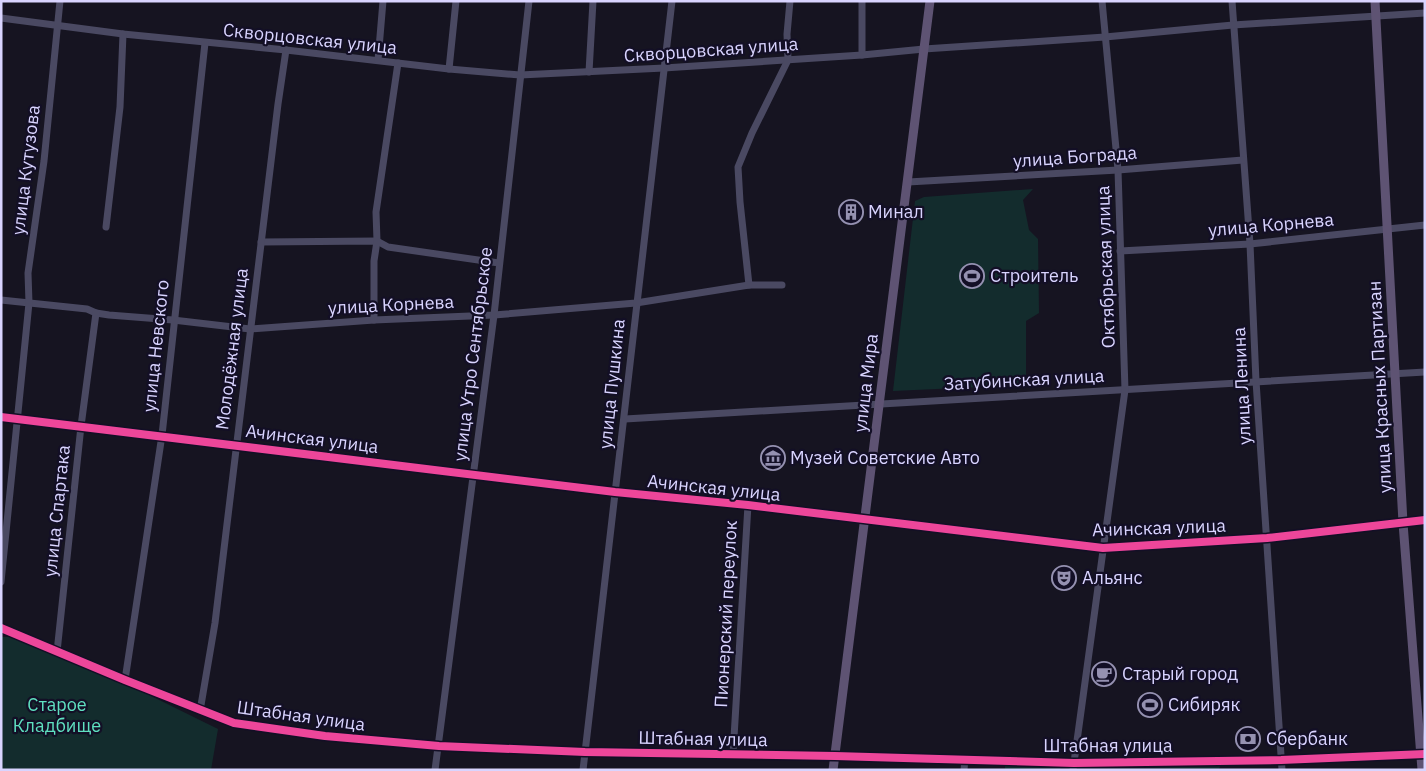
<svg xmlns="http://www.w3.org/2000/svg" width="1426" height="771" font-family="'IBM Plex Sans',sans-serif">
	<style>
		.green { fill: #132c2d }
		.lines { fill: none; stroke-linecap: round; stroke-linejoin: round }
		.minor { stroke: #4a4962; stroke-width: 7 }
		.major { stroke: #5e5373; stroke-width: 9 }
		.cycleway-casing { stroke: #130f26; stroke-width: 11 }
		.cycleway { stroke: #ed469a; stroke-width: 8 }
		.labels { text-anchor: middle; stroke-width: 4.5; stroke-linejoin: round; paint-order: stroke }
		.street-label { font-size: 18px; fill: #d9d4ff; stroke: #130f26 }
		.poi-label { font-size: 18px; fill: #d9d4ff; stroke: #130f26; text-anchor: start }
		.park-label { font-size: 18px; fill: #5fe0c0; stroke: #130f26 }
	</style>
	<rect width="100%" height="100%" fill="#161421"/>
	<g class="green">
		<polygon points="1033,189 1023,200 1029,230 1038,239 1039,313 1026,321 1026,385 893,391 915,201 924,197"/>
		<polygon points="1,637 10,637 147,694 218,729 211,770 1,770"/>
		<polygon points="1005,765 1058,766 1062,770 1005,770"/>
		<polygon points="1220,766 1219,770 1078,770 1078,769"/>
	</g>
	<g class="lines">
		<g class="minor">
			<polyline points="862,1 862,55"/>
			<polyline points="1232,1 1250,244 1256,381 1282,770"/>
			<polyline points="1,18 123,34 286,50 449,69 520,75 664,68 862,55 924,49 1105,37 1233,25 1425,13"/>
			<polyline points="378,60 383,1"/>
			<polyline points="449,69 456,1"/>
			<polyline points="589,72 593,1"/>
			<polyline points="908,182 1118,170 1243,160"/>
			<polyline points="106,227 120,107 123,34"/>
			<polyline points="261,242 377,241 388,247 499,263"/>
			<polyline points="1120,251 1250,244 1425,225"/>
			<polyline points="749,285 740,202 738,167 752,133 788,60 787,34 790,1"/>
			<polyline points="1,300 87,309 96,313 109,315 173,320 250,329 374,320 494,315 636,303 749,285 782,285"/>
			<polyline points="374,320 374,261 377,241 376,212 398,63"/>
			<polyline points="1,417 615,492 748,505 1103,548 1267,538 1425,520"/>
			<polyline points="625,419 1425,372"/>
			<polyline points="1,582 29,303 28,273 44,161 60,1"/>
			<polyline points="1,628 125,680 234,723 325,736 439,746 585,752 835,756 1074,763 1281,760 1425,754"/>
			<polyline points="57,652 81,426 96,313"/>
			<polyline points="125,680 162,435 205,43"/>
			<polyline points="200,711 215,623 278,104 286,50"/>
			<polyline points="733,754 748,505"/>
			<polyline points="435,770 494,315 529,1"/>
			<polyline points="583,770 672,1"/>
			<polyline points="964,770 965,759"/>
			<polyline points="1073,770 1125,390 1118,170 1102,1"/>
		</g>
		<g class="major">
			<polyline points="1375,1 1403,523 1422,770"/>
			<polyline points="833,770 930,1"/>
		</g>
		<defs>
			<g id="cycleway">
				<polyline points="1,417 615,492 748,505 1103,548 1267,538 1425,520"/>
				<polyline points="1,628 125,680 234,723 325,736 439,746 585,752 835,756 1074,763 1281,760 1425,754"/>
			</g>
		</defs>
		<use href="#cycleway" class="cycleway-casing"/>
		<use href="#cycleway" class="cycleway"/>
	</g>
	<defs>
		<symbol id="building-ring" viewBox="-11 -11 22 22"><circle r="9.5" fill="#130f26" stroke="#9591b1" stroke-width="1.5"/><path d="M-4-6H4V6H1V3H-1V6H-4ZM-2.5-4.3h1.7v1.8h-1.7ZM.8-4.3h1.7v1.8H.8ZM-2.5-1h1.7V.8h-1.7ZM.8-1h1.7V.8H.8Z" fill="#9591b1"/></symbol>
		<symbol id="stadium-ring" viewBox="-11 -11 22 22"><circle r="9.5" fill="#130f26" stroke="#9591b1" stroke-width="1.5"/><path d="M0-5a6.5 5 0 1 0 0 10a6.5 5 0 1 0 0-10ZM-3.5-1.8h7v3.6h-7Z" fill="#9591b1"/></symbol>
		<symbol id="museum-ring" viewBox="-11 -11 22 22"><circle r="9.5" fill="#130f26" stroke="#9591b1" stroke-width="1.5"/><path d="M0-6L6-3V-2H-6V-3ZM-5-1h2V3h-2ZM-1-1h2V3h-2ZM3-1h2V3H3ZM-6 4H6V6H-6Z" fill="#9591b1"/></symbol>
		<symbol id="theatre-ring" viewBox="-11 -11 22 22"><circle r="9.5" fill="#130f26" stroke="#9591b1" stroke-width="1.5"/><path d="M-5-5.5Q0-4 5-5.5V0Q5 5 0 6Q-5 5-5 0ZM-3.3-2.5H-1v1.5H-3.3ZM1-2.5H3.3v1.5H1ZM-2.8 1Q0 5.5 2.8 1Z" fill="#9591b1"/></symbol>
		<symbol id="cafe-ring" viewBox="-11 -11 22 22"><circle r="9.5" fill="#130f26" stroke="#9591b1" stroke-width="1.5"/><path d="M-5.5-4.5H6V0H3Q3 3.5 0 3.5H-2.5Q-5.5 3.5-5.5 0ZM3-3.2v2h1.7v-2ZM-6 4.5H4V6H-6Z" fill="#9591b1"/></symbol>
		<symbol id="bank-ring" viewBox="-11 -11 22 22"><circle r="9.5" fill="#130f26" stroke="#9591b1" stroke-width="1.5"/><path d="M-6-4H6V4H-6ZM0-2.3a2.3 2.3 0 1 0 0 4.6a2.3 2.3 0 1 0 0-4.6Z" fill="#9591b1"/></symbol>
	</defs>
	<g fill-rule="evenodd">
		<use href="#building-ring" x="837" y="198" width="28" height="28"/>
		<use href="#stadium-ring" x="958" y="262" width="28" height="28"/>
		<use href="#museum-ring" x="759" y="444" width="28" height="28"/>
		<use href="#theatre-ring" x="1050" y="564" width="28" height="28"/>
		<use href="#cafe-ring" x="1090" y="660" width="28" height="28"/>
		<use href="#stadium-ring" x="1136" y="691" width="28" height="28"/>
		<use href="#bank-ring" x="1234" y="725" width="28" height="28"/>
	</g>
	<g class="labels">
		<g class="street-label">
			<text transform="translate(310 39) rotate(6)" y="6">Скворцовская улица</text>
			<text transform="translate(711 50) rotate(-4)" y="6">Скворцовская улица</text>
			<text transform="translate(1075 157) rotate(-4)" y="6">улица Бограда</text>
			<text transform="translate(26 170) rotate(-83)" y="6">улица Кутузова</text>
			<text transform="translate(1271 225) rotate(-5)" y="6">улица Корнева</text>
			<text transform="translate(1106 267) rotate(-92)" y="6">Октябрьская улица</text>
			<text transform="translate(391 305) rotate(-3)" y="6">улица Корнева</text>
			<text transform="translate(156 346) rotate(-84)" y="6">улица Невского</text>
			<text transform="translate(232 349) rotate(-83)" y="6">Молодёжная улица</text>
			<text transform="translate(473 354) rotate(-83)" y="6">улица Утро Сентябрьское</text>
			<text transform="translate(1024 380) rotate(-3)" y="6">Затубинская улица</text>
			<text transform="translate(866 383) rotate(-83)" y="6">улица Мира</text>
			<text transform="translate(612 384) rotate(-84)" y="6">улица Пушкина</text>
			<text transform="translate(1242 386) rotate(-93)" y="6">улица Ленина</text>
			<text transform="translate(1380 387) rotate(-93)" y="6">улица Красных Партизан</text>
			<text transform="translate(312 439) rotate(7)" y="6">Ачинская улица</text>
			<text transform="translate(714 488) rotate(6)" y="6">Ачинская улица</text>
			<text transform="translate(57 511) rotate(-84)" y="6">улица Спартака</text>
			<text transform="translate(1159 528) rotate(-2)" y="6">Ачинская улица</text>
			<text transform="translate(726 614) rotate(-87)" y="6">Пионерский переулок</text>
			<text transform="translate(301 716) rotate(8)" y="6">Штабная улица</text>
			<text transform="translate(703 739) rotate(1)" y="6">Штабная улица</text>
			<text x="1108" y="752">Штабная улица</text>
		</g>
		<g class="poi-label">
			<text x="868" y="218">Минал</text>
			<text x="990" y="282">Строитель</text>
			<text x="790" y="464">Музей Советские Авто</text>
			<text x="1082" y="584">Альянс</text>
			<text x="1122" y="680">Старый город</text>
			<text x="1168" y="711">Сибиряк</text>
			<text x="1266" y="745">Сбербанк</text>
		</g>
		<g class="park-label">
			<text x="57" y="711">Старое<tspan x="57" dy="21">Кладбище</tspan></text>
		</g>
	</g>
	<rect width="1426" height="771" fill="none" stroke="#d9d4ff" stroke-width="5"/>
</svg>
